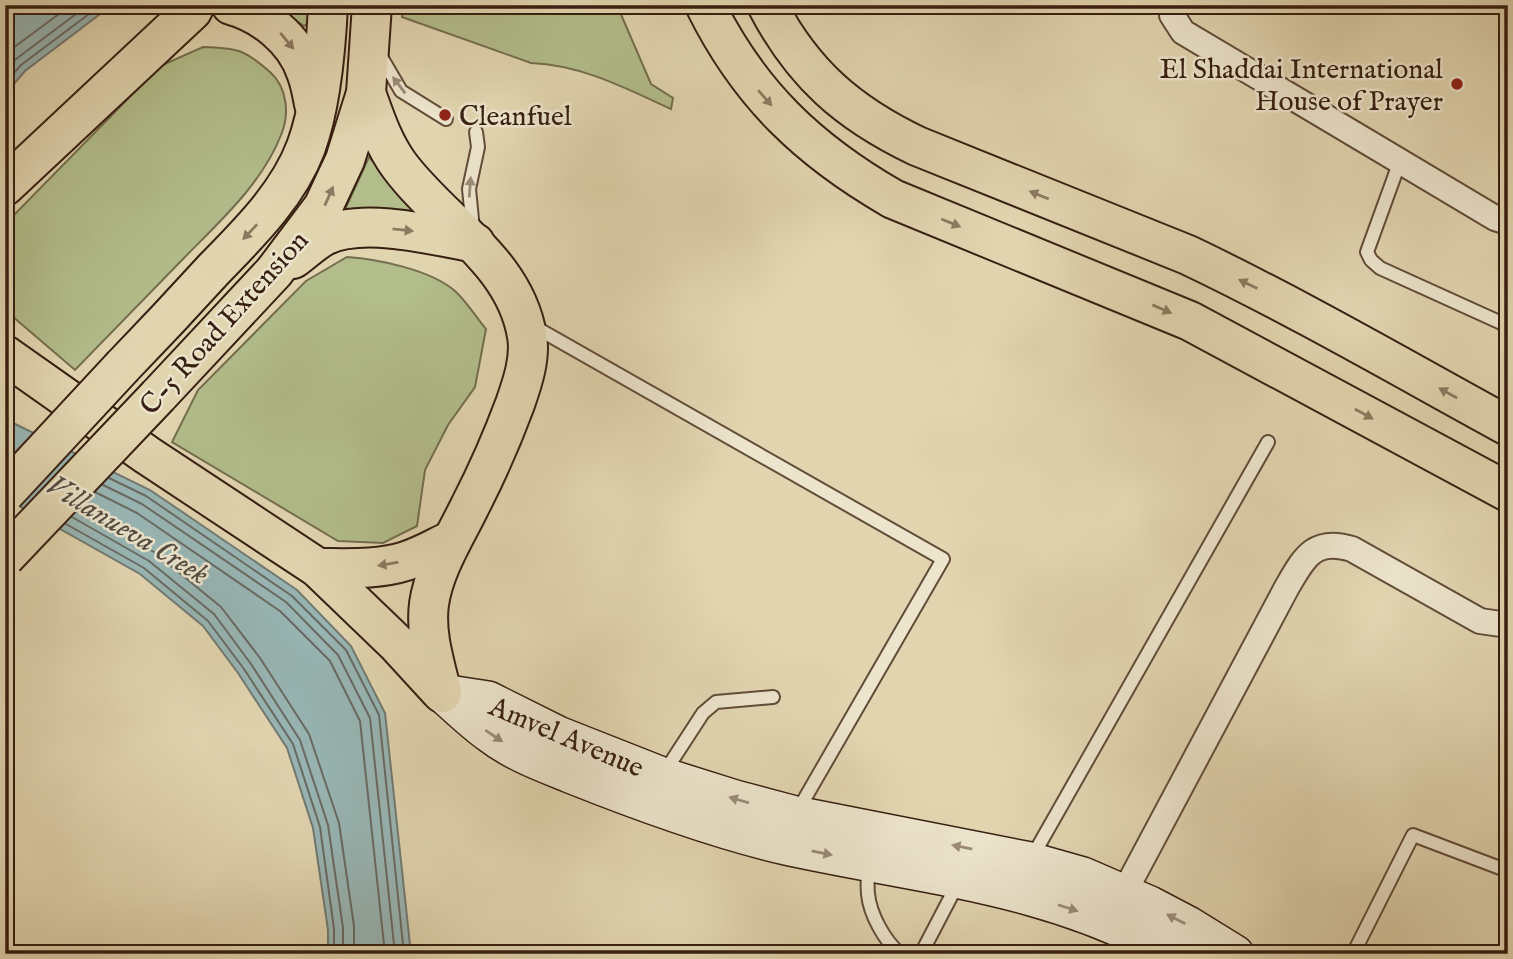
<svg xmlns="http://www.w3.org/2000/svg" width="1513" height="959" font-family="'IM FELL English',serif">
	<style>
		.green { fill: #b2bd8b; stroke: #746e4e; stroke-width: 2 }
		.water { fill: #98b6b5; stroke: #717a73; stroke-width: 2 }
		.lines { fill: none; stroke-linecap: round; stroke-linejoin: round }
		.shore { stroke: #686a63; stroke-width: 2 }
		.lane-casing { stroke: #624c39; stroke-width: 16 }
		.street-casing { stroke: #624c39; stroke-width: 28 }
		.secondary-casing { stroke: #371f11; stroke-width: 40 }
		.primary-casing { stroke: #371f11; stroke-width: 42 }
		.highway-casing { stroke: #371f11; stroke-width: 42 }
		.lane { stroke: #ece4cc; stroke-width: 12 }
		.street { stroke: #ece4cc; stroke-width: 24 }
		.secondary { stroke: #ece4cc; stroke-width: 37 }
		.primary { stroke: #e1d5b0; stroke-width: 38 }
		.highway { stroke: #e1d5b0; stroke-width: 38 }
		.primary-bridge-casing { stroke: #371f11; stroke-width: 42; stroke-linecap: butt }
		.primary-bridge { stroke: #e1d5b0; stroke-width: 38 }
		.oneway { fill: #8c7a60 }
		.oneway2 { fill: #9b8b78 }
		.poi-dot { fill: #8f2418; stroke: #ece4cc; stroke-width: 2.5 }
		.labels { text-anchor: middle; stroke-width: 5; stroke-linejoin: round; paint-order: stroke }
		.poi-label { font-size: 28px; fill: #371f11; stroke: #ece4cc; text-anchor: end }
		.street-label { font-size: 28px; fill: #371f11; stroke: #ece4cc }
		.water-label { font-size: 30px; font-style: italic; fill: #544c42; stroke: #ece4cc }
	</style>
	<rect width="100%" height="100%" fill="#e1d5b0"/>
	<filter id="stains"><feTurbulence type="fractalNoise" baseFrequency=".00286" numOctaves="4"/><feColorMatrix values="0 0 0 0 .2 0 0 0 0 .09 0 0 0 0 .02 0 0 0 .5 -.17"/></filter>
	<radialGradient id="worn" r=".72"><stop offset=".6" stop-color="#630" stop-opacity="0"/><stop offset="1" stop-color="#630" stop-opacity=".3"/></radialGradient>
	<g class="green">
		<polygon points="274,5 309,5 310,23 304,26"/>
		<path d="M404,5H617L651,84L673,98L671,109C625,88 582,65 531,63L402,17Z"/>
		<path d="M203,47C237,48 244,49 270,72C287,87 290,114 281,135C262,184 219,222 183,259C147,296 111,333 75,370L5,310V228L9,220L160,66Z"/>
		<polygon points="369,157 424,218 343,214"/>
		<path d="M347,257C378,259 431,270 455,291C467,302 476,317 486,329L475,387L448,425L425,470L417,526L383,543L338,541L172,442L198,390L306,281Z"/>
	</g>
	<g class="water">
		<polygon points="5,5 112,5 25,71 5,94"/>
		<polygon points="5,419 150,490 297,590 351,646 385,713 411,954 328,954 328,930 313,828 287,748 238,673 203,626 140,574 5,498"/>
	</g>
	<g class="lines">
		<g class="shore">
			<polyline points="5,54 71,5"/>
			<polyline points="5,70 16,59 88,5"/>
			<polyline points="5,83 21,65 101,5"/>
			<polyline points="109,478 146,496 292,596 346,650 379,715 404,954"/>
			<polyline points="103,485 142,504 286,602 338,655 370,718 395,954"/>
			<polyline points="95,492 137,513 280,611 330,661 360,721 385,954"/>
			<polyline points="79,509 154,552 221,607 260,658 309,734 339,823 354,926 354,954"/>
			<polyline points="72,517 149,561 214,614 251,664 300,740 328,825 343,928 343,954"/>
			<polyline points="66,524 144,568 208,621 244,669 293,744 320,827 334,929 334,954"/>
		</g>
		<defs>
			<g id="lane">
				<polyline points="380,55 401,91 446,119"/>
				<polyline points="1400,161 1367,252 1371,260 1380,268 1508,326"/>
				<polyline points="473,229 469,189 478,147 476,132"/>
				<polyline points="533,326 943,559 797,812"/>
				<polyline points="664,773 703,713 716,702 773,697"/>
				<polyline points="1031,859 1268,442"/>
				<path d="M868,866C868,875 867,885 868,894C870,915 885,941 900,954"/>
				<polyline points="921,954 957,885"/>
				<polyline points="1353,954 1413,835 1508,871"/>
			</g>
			<g id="street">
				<polyline points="1175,5 1172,15 1183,32 1495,218 1508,222"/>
				<path d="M1117,906L1287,587C1304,558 1314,537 1352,549L1480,621L1508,625"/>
			</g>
			<g id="secondary">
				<polyline points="442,693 488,700 558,735 596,750 662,776 735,799 795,815 1030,861 1083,876 1150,905 1188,925 1235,954"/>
				<path d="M442,693C457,706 473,722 490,734C513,752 543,763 570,774C640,802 713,829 786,846C922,876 1048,884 1172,954"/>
			</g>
			<g id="primary">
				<path d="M231,5C263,14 295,39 306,72C310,82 312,93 314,104"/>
				<path d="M366,93C375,118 383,143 399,165C441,222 515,261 527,336C531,358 522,384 515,404C502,439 487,473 470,506C455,537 434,569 429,604C425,634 435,664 442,693"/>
				<polyline points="5,186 192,11 195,5"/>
				<path d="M293,259C303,252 313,242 324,236C363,217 434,235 475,243"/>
				<polyline points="5,355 147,455 318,568 396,643 440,691"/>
				<path d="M123,366C154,334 184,302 214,269C249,233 288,195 306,147C321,106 326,49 328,5"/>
				<polyline points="158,396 274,272 323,207 345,160 366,93 372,5"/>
				<path d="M318,568C347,568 378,570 406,561C422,556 437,547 452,540"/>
			</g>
			<g id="highway">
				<path d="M705,5C749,94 808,150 893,199L1190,321L1508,492"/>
				<path d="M767,5C803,74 848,113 917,146L1188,255C1297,307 1402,368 1508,426"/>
			</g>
		</defs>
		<use href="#lane" class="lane-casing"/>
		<use href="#street" class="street-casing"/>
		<use href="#secondary" class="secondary-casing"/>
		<use href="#primary" class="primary-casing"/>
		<use href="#highway" class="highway-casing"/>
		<use href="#lane" class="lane"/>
		<use href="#street" class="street"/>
		<use href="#secondary" class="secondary"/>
		<use href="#primary" class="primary"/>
		<use href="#highway" class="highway"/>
		<defs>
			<g id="primary-bridge">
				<polyline points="5,493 123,366"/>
				<polyline points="5,557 158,396"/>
			</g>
		</defs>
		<use href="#primary-bridge" class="primary-bridge-casing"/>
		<use href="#primary-bridge" class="primary-bridge"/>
	</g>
	<defs><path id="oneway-solid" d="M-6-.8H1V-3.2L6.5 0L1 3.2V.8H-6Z" transform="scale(1.75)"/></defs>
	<g class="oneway">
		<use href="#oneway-solid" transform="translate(287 41) rotate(50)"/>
		<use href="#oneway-solid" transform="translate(765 98) rotate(49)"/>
		<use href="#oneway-solid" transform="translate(1039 195) rotate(-158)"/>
		<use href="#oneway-solid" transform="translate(329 196) rotate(-66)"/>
		<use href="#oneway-solid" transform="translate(951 223) rotate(22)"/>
		<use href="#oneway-solid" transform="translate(403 230) rotate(6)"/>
		<use href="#oneway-solid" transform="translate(250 232) rotate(133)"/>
		<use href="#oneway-solid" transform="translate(1248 284) rotate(-154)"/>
		<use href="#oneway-solid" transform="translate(1162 309) rotate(23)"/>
		<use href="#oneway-solid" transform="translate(1448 393) rotate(-151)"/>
		<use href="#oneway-solid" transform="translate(1364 414) rotate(29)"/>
		<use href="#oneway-solid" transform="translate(388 564) rotate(170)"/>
	</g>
	<g class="oneway2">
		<use href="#oneway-solid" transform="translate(399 85) rotate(-127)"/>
		<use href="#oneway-solid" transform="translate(470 187) rotate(-86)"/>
		<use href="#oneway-solid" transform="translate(494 736) rotate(34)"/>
		<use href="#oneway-solid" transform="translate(739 800) rotate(-164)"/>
		<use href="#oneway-solid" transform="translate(962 847) rotate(-169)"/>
		<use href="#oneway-solid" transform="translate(822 853) rotate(11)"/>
		<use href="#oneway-solid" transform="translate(1068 908) rotate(18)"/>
		<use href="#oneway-solid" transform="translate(1176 919) rotate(-153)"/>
	</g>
	<g class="poi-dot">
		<circle cx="1457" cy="84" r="7"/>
		<circle cx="445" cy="115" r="7"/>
	</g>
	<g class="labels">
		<g class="poi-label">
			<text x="1443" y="78">El Shaddai International<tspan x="1443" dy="32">House of Prayer</tspan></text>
			<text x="459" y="125" text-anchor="start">Cleanfuel</text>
		</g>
		<g class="street-label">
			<text transform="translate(223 322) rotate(-48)" y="10">C-5 Road Extension</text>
			<text transform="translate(567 736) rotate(23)" y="10">Amvel Avenue</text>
		</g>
		<g class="water-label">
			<text transform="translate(128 529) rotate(31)" y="10">Villanueva Creek</text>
		</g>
	</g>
	<rect width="1513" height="959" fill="none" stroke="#e1d5b0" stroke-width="28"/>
	<rect x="7" y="7" width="1499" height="945" fill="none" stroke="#371f11" stroke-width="3.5"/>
	<rect x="14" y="14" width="1485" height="931" fill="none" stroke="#371f11" stroke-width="2"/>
	<rect width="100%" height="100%" filter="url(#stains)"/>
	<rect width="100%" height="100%" fill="url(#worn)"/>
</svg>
